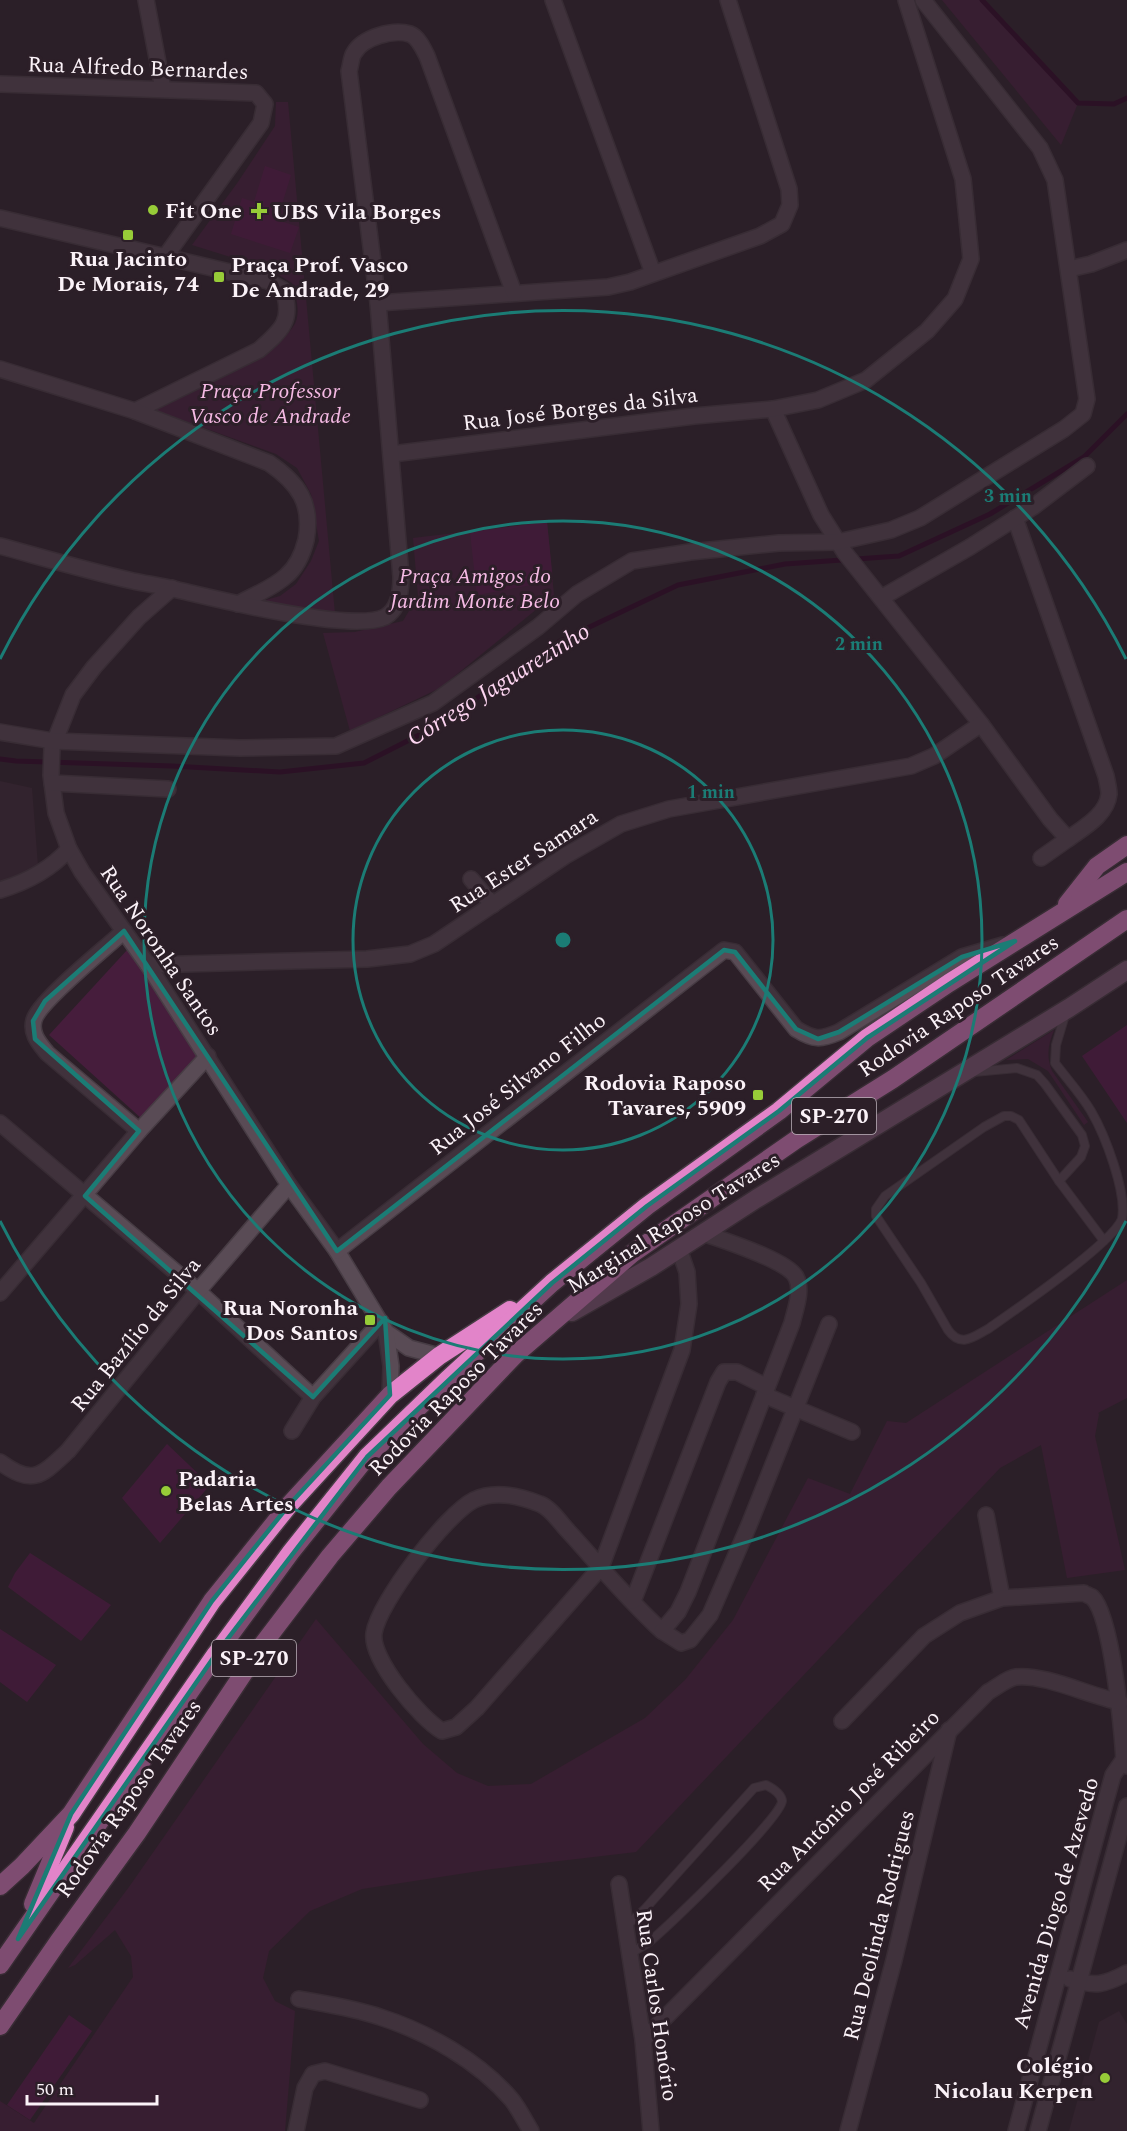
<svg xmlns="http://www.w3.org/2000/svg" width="1127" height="2131" font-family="Spectral,serif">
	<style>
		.built { fill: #3a2835 }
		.green { fill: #461d3c }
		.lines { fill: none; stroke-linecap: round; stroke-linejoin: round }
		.stream { stroke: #2c0023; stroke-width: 5 }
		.building { fill: #58184a }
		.lane-casing { stroke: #473c44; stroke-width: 10 }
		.street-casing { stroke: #473c44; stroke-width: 18 }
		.secondary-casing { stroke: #473c44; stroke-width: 21 }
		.highway-casing { stroke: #473c44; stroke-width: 21 }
		.lane { stroke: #594b55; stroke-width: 8 }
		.street { stroke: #594b55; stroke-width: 15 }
		.secondary { stroke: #825c78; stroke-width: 18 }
		.highway { stroke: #e284c9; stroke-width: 18 }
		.marked { fill: none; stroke: #1b7c75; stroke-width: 4.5; stroke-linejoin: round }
		.ring { fill: none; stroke: #1b7c75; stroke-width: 3 }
		.poi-dot { fill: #97cc38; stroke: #2c1f28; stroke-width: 2 }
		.labels { text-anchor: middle; stroke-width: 6; stroke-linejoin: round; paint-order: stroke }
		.shield { fill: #2c1f28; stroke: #bdb3ba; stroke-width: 1.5 }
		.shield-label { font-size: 21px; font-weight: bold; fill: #fbf2f8 }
		.street-label { font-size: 22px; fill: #fbf2f8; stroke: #2c1f28 }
		.poi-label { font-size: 22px; font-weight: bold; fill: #fbf2f8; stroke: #2c1f28; text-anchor: start }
		.park-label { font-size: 22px; font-style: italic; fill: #f5bae4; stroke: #2c1f28 }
		.water-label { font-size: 24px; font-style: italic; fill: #fdd5f1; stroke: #2c1f28 }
		.centre { fill: #1b7c75; stroke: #2c1f28; stroke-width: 3 }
		.ring-label { font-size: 18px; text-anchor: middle; font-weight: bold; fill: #1b7c75; stroke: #2c1f28; stroke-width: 6; stroke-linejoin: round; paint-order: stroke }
	</style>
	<rect width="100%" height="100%" fill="#2c1f28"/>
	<g class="built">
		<polygon points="0,781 32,788 38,866 0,884"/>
		<polygon points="1119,2011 1127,2024 1127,2131 1069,2131 1099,2022"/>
	</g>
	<g class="green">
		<polygon points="942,0 982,0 1078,103 1061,145"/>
		<path d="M276,102H288L335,614L259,602L280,596L296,584L311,561L319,541L311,494L297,468L276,454L155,410C191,392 271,359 293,327C302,314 296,297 292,283L269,269L192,245L238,182L275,126Z"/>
		<polygon points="547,522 554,595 440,688 350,731 323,633 355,632 403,621 418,596 413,538"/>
		<polygon points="128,949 199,1053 142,1119 49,1035"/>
		<path d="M1054,1030C1048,1045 1046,1056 1052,1071L1088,1122L1084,1125L1048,1071L1028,1059L1006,1060Z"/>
		<polygon points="1127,1280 1127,1398 1098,1413 1099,1414 1095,1436 1125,1570 1067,1578 1041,1445 1000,1468 636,1852 492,1869 362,1889 310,1911 269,1951 263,1978 275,2001 295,2011 285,2131 0,2131 0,2101 34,2123 133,1977 131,1956 115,1930 75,1965 68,1968 129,1887 316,1619 423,1744 457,1773 488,1786 531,1784 645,1718 685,1680 733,1620 808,1478 850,1494 887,1421 906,1423"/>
	</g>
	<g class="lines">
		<g class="stream">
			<polyline points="982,0 1078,103 1114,104 1127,98"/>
			<polyline points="0,759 16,761 172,766 280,772 364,763 433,728 560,641 678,585 785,564 899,556 990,514 1084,457 1127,414"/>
		</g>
	</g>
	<g class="building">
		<polygon points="265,166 291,175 277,220 299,227 290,253 231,234 242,198 254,202"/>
		<polygon points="547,522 553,581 477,595 470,532"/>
		<polygon points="1127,1025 1127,1123 1082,1056"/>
		<polygon points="167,1444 210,1485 160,1543 122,1498"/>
		<polygon points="30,1553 111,1605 81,1641 8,1587 15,1573"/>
		<polygon points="0,1629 56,1665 27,1702 0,1682"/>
		<polygon points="69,2015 92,2031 30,2120 7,2105"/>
	</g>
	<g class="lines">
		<defs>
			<g id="lane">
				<path d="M1065,1015L1056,1045L1055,1063C1067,1079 1081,1094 1091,1111C1105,1135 1127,1192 1122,1219C1112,1244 1015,1310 988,1329C973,1337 961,1348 948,1330L921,1283L876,1216V1209L885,1196L984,1127L1004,1116H1011L1019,1120L1059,1181L1104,1241"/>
				<polyline points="974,1072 1017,1068 1037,1075 1045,1084 1082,1135 1085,1146 1081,1157 1059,1181"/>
				<path d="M626,1926L644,1910L754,1788L766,1785C772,1788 781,1793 782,1801C784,1815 667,1928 649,1942C643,1946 636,1950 630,1954"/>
			</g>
			<g id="street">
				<polyline points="146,0 163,89"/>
				<polyline points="553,0 653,273"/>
				<polyline points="0,84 256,93 265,104 261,123 165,257"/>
				<path d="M0,218L268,281L283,290C294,320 281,331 259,350L135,411"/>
				<polyline points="1069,269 1091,264 1127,250"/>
				<polyline points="378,303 608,287 630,282 760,236 782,224 790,205 789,189 728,0"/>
				<path d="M0,369L135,411L269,463C298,483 313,503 306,540C303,552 297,567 286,576C273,588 254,595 238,604"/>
				<path d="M773,409L821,515L845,553L981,724L1050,819L1068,839C1083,828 1107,815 1109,794C1109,789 1107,781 1106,776L1015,518"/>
				<polyline points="392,454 694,416 773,409 818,400 866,380 927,331 955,299 971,259 963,179 906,0"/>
				<path d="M0,546C44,558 88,571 133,581C147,584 163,586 178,590C217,599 352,633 385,617C399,609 401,591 401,577L378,303L349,71C351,65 351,57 354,53C363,37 393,29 410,34C418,37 423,48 427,56L514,293"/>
				<polyline points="172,588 139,617 94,667 73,695 52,748 51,775 56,813 69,849 82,872 148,965 289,1185 337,1251 386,1332 409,1348 439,1356"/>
				<polyline points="881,598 970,547 1033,507 1087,466"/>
				<polyline points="0,732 53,741 240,748 336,746 433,703 538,627 577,594 632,561 690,552 779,543 838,542 891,530 920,518 1064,429 1083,414 1087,399 1055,180 1040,148 923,0"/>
				<polyline points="52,783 168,789"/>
				<polyline points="1041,858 1068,839"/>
				<polyline points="471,879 493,905"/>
				<path d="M0,890C27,882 50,870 69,849"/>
				<path d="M124,931C106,948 39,1001 34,1020C30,1034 40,1044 47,1053L139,1131"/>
				<polyline points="148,965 367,959 410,954 434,944 565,856 621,824 669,809 911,766 934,756 981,724"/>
				<polyline points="0,1123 198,1291 313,1397"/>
				<path d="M679,1249L687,1272L689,1304L682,1350L601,1567L477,1708L456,1727L442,1731C420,1718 370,1659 374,1633C379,1602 446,1514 474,1500C494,1490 520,1496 540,1504C551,1508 561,1524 569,1532C599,1565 629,1601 662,1631L678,1612L688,1592L792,1323C795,1310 803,1290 796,1277C787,1260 722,1240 703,1233"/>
				<path d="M337,1251L724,950L735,952L796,1029C814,1040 820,1040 839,1032L962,957L1003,945"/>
				<polyline points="0,1293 139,1131 208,1056"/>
				<polyline points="386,1332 391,1366 390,1395"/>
				<polyline points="764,1395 852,1432"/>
				<polyline points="292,1431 313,1397 381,1322"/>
				<path d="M0,1462C33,1486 41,1476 68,1451L198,1291L289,1185"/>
				<polyline points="986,1515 1002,1598"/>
				<polyline points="633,1601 718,1382 724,1372 737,1372 767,1387"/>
				<polyline points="662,1631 681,1643 690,1640 710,1615 749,1525 829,1324"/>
				<path d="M842,1721L924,1636L960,1613L1002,1598L1084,1593C1085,1594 1092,1597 1092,1597C1112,1615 1122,1730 1124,1759L1127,1766"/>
				<polyline points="619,1884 643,2040 651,2131"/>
				<path d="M1070,1979C1096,1987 1104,1985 1127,1973"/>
				<path d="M299,1999C326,2004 354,2008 380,2017C427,2032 479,2061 512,2100C519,2109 525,2121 531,2131"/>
				<path d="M643,2040L988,1692C996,1688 1007,1678 1016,1677C1046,1674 1089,1696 1120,1702"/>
				<polyline points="296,2131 305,2088 313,2074 325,2071 420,2100"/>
				<polyline points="848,2131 894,1960 949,1730"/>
				<polyline points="1016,2131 1106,1800 1113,1775 1124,1759"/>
				<polyline points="1038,2131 1127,1806"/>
			</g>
			<polyline id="secondary" points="572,1312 651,1267 756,1199 1069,1008 1127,970"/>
			<g id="highway">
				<polyline points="1067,904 1097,866 1127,845"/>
				<polyline points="0,1886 22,1866 71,1814 212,1601 289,1505 390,1395 439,1356 510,1310"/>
				<polyline points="33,1904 65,1827"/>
				<polyline points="0,1965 216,1654 291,1552 367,1457 448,1379 552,1283 647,1206 779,1111 867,1038 949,983 1127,872"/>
				<polyline points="0,2026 58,1942 137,1833 263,1644 330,1556 389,1487 515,1355 633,1253 797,1139 893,1079 1127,919"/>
			</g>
		</defs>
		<use href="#lane" class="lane-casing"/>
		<use href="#street" class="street-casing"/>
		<use href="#secondary" class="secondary-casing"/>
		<use href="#highway" class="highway-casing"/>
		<use href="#lane" class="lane"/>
		<use href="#street" class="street"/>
		<use href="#secondary" class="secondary"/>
		<use href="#highway" class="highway"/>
	</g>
	<path d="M0 0H1127V2131H0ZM124,931L337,1251L724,950L735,952L796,1029L818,1039L839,1032L962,957L1015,941L867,1038L779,1111L647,1206L552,1283L367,1457L216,1654L18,1939L71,1814L212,1601L289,1505L390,1395L385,1318L313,1397L85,1196L139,1131L35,1039L33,1021L45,1001Z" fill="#2c1f28" fill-opacity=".55" fill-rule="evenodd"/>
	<path class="marked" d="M124,931L337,1251L724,950L735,952L796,1029L818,1039L839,1032L962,957L1015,941L867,1038L779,1111L647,1206L552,1283L367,1457L216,1654L18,1939L71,1814L212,1601L289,1505L390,1395L385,1318L313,1397L85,1196L139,1131L35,1039L33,1021L45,1001Z"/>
	<g class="ring">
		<circle cx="563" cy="940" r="210"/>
		<circle cx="563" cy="940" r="419"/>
		<path d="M1126 1221A629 629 0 0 1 0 1221M0 659A629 629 0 0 1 1126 659"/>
	</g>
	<g class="poi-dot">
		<circle cx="153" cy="210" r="6"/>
		<path d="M256 202h6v6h6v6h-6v6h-6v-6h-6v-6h6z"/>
		<rect x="122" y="229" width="12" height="12" rx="3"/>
		<rect x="213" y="271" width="12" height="12" rx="3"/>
		<rect x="752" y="1089" width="12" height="12" rx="3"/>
		<rect x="364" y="1314" width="12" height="12" rx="3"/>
		<circle cx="166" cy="1491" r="6"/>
		<circle cx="1105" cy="2078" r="6"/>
	</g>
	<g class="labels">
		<g class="shield">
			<rect x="792" y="1098" width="84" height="36" rx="4.5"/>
			<rect x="212" y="1640" width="84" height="36" rx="4.5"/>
		</g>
		<g class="shield-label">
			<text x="834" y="1123">SP-270</text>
			<text x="254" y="1665">SP-270</text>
		</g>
		<g class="street-label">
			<text transform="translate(138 67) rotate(2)" y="8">Rua Alfredo Bernardes</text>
			<text transform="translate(580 408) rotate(-7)" y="8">Rua José Borges da Silva</text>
			<text transform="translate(523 860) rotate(-33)" y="8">Rua Ester Samara</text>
			<text transform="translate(162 950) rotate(56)" y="8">Rua Noronha Santos</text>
			<text transform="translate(958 1005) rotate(-34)" y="8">Rodovia Raposo Tavares</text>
			<text transform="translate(517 1083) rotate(-38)" y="8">Rua José Silvano Filho</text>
			<text transform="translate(673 1222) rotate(-32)" y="8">Marginal Raposo Tavares</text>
			<text transform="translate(135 1334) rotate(-51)" y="8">Rua Bazílio da Silva</text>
			<text transform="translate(455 1388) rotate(-45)" y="8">Rodovia Raposo Tavares</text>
			<text transform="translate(128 1798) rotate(-55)" y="8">Rodovia Raposo Tavares</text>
			<text transform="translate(848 1800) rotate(-45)" y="8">Rua Antônio José Ribeiro</text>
			<text transform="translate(1055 1903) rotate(-74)" y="8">Avenida Diogo de Azevedo</text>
			<text transform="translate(878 1925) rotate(-76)" y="8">Rua Deolinda Rodrigues</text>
			<text transform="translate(658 2005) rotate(82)" y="8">Rua Carlos Honório</text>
		</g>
		<g class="poi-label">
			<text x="165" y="218">Fit One</text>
			<text x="272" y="219">UBS Vila Borges</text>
			<text x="128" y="266" text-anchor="middle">Rua Jacinto<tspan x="128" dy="25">De Morais, 74</tspan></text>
			<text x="231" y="272">Praça Prof. Vasco<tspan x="231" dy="25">De Andrade, 29</tspan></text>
			<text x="746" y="1090" text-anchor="end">Rodovia Raposo<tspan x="746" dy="25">Tavares, 5909</tspan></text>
			<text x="358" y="1315" text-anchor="end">Rua Noronha<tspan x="358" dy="25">Dos Santos</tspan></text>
			<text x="178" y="1486">Padaria<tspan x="178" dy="25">Belas Artes</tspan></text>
			<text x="1093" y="2073" text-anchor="end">Colégio<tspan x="1093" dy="25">Nicolau Kerpen</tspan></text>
		</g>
		<g class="park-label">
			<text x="270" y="398">Praça Professor<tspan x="270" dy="25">Vasco de Andrade</tspan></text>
			<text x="475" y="583">Praça Amigos do<tspan x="475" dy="25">Jardim Monte Belo</tspan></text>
		</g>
		<g class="water-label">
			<text transform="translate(498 684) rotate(-32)" y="8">Córrego Jaguarezinho</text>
		</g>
	</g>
	<circle cx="563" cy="940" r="9" class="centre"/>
	<g class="ring-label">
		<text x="1008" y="502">3 min</text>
		<text x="859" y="650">2 min</text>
		<text x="711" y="798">1 min</text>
	</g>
	<path d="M27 2095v9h130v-9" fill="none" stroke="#fbf2f8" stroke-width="3"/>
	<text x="36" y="2095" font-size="18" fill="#fbf2f8" stroke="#2c1f28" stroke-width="4.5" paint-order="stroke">50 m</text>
</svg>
